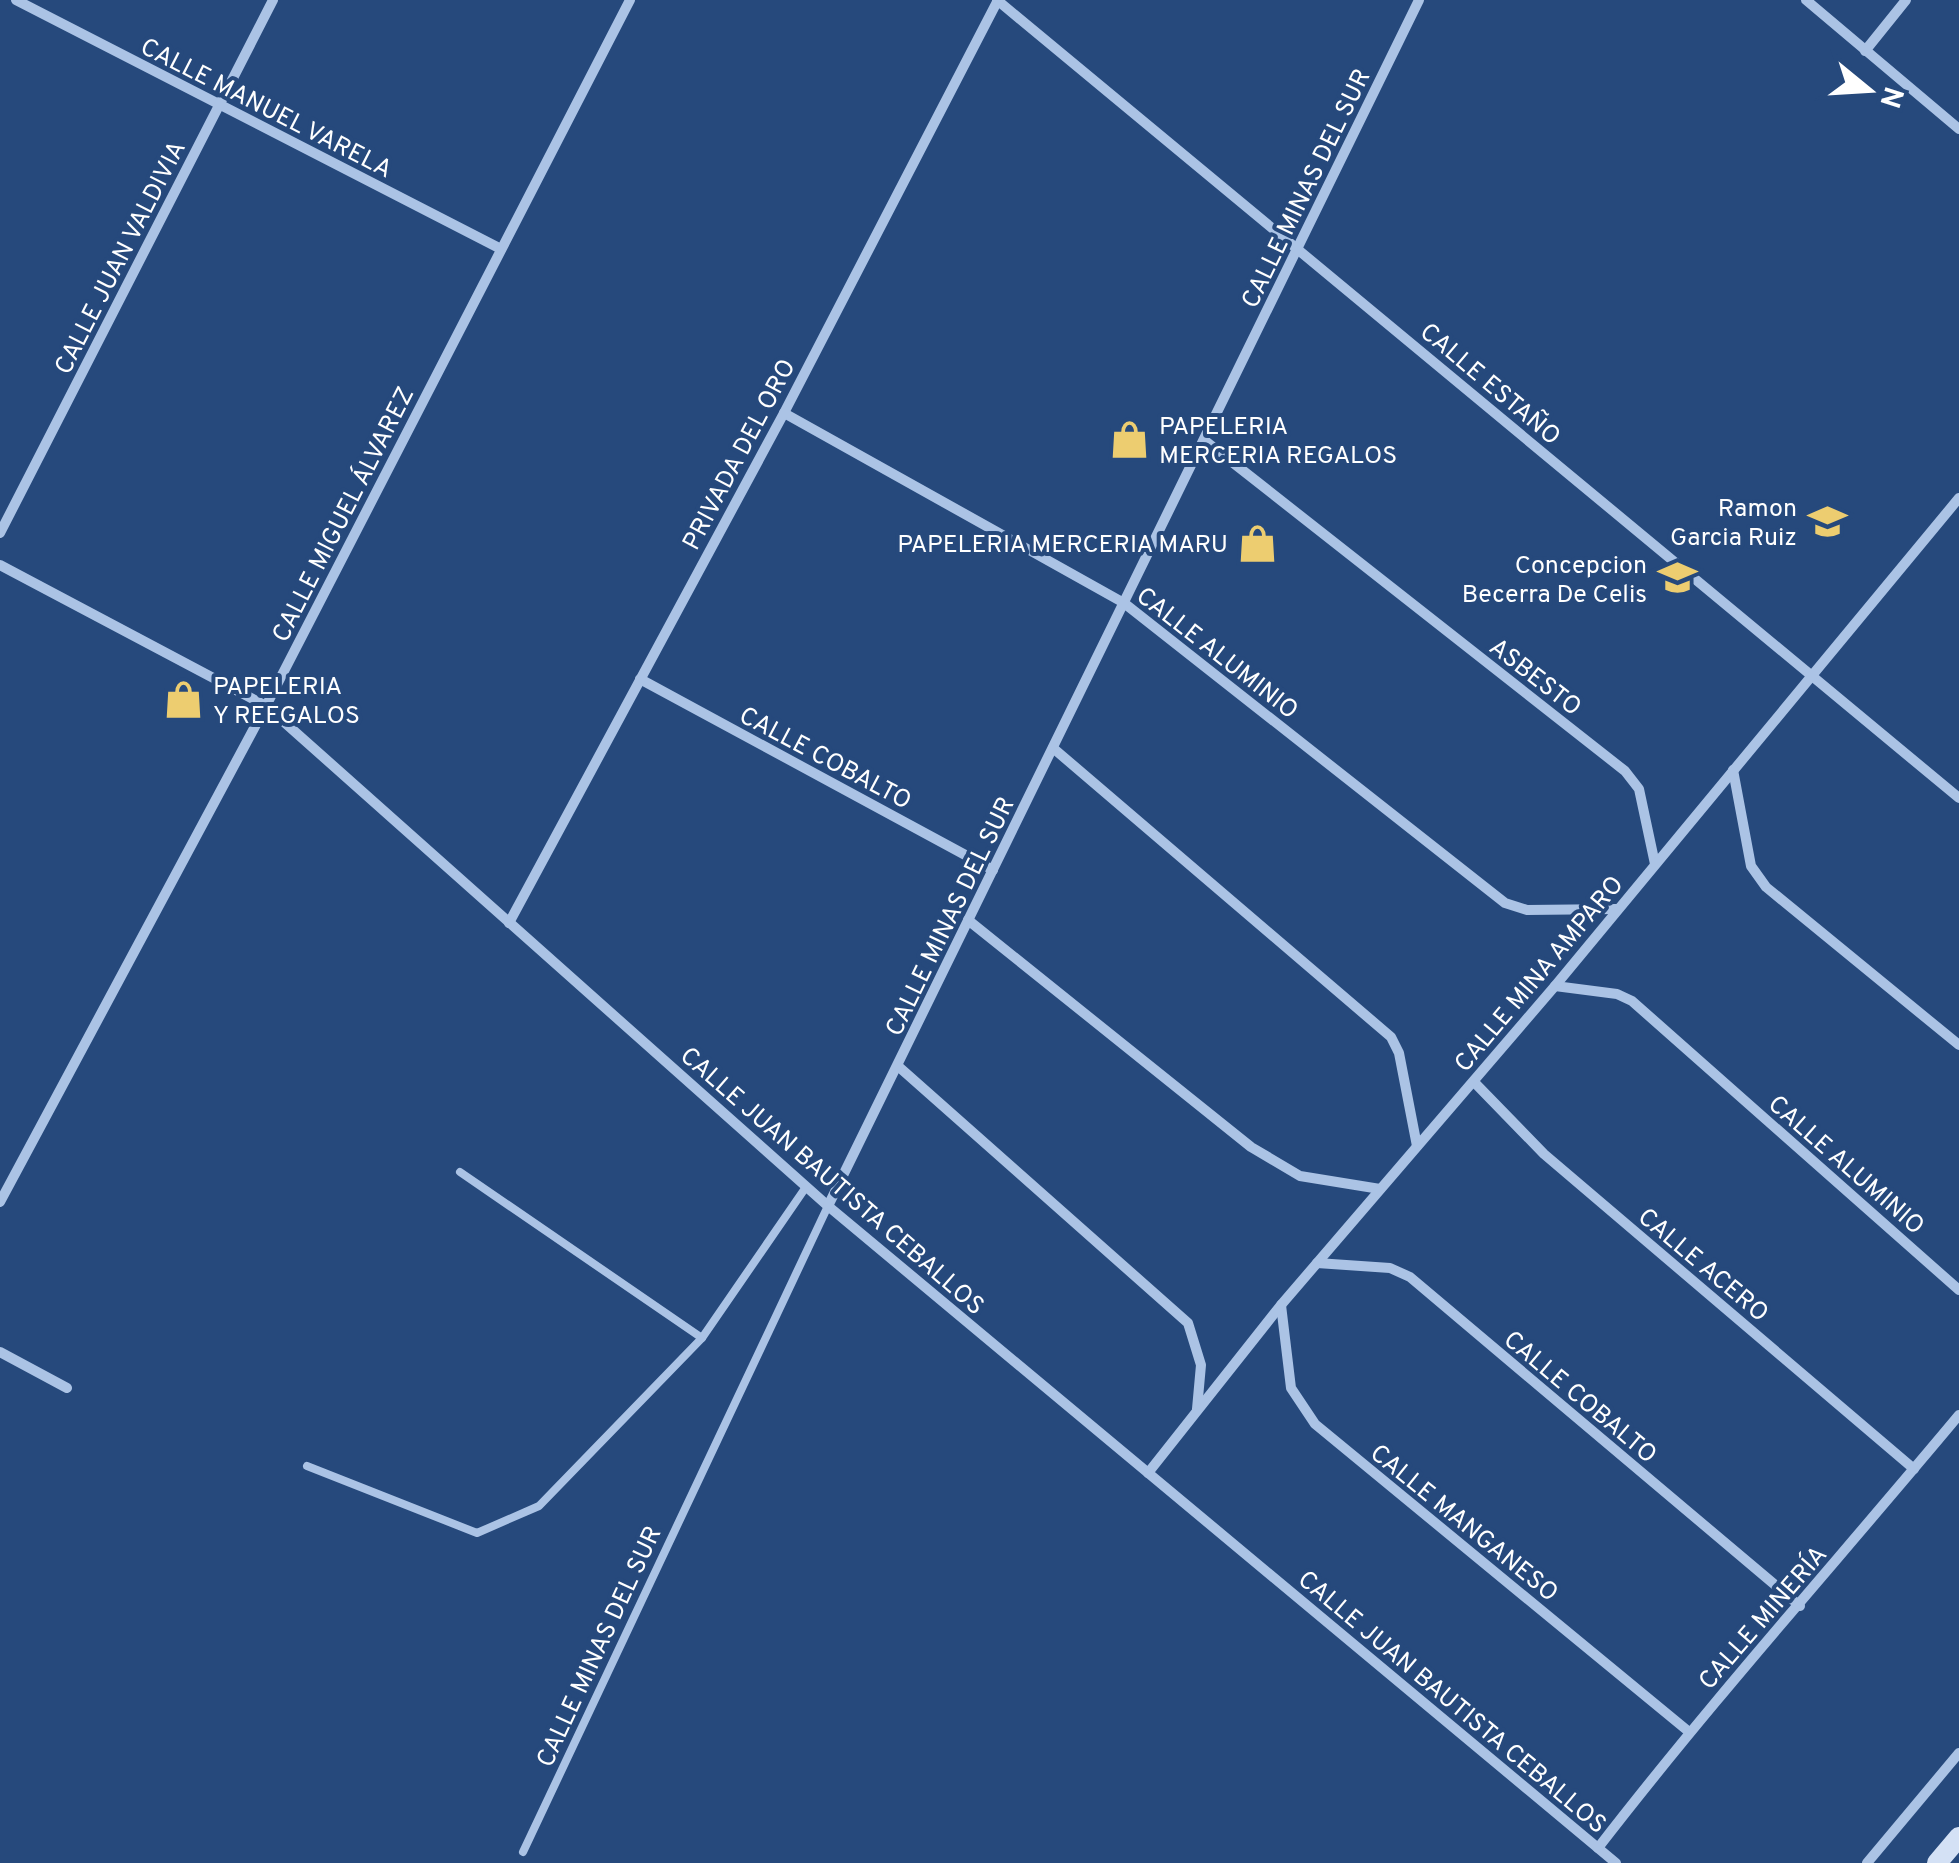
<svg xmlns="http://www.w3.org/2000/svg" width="1959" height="1863" font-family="Overpass,sans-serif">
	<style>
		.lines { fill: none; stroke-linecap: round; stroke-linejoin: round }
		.lane { stroke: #abc3e5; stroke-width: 8 }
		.street { stroke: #abc3e5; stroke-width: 10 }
		.secondary { stroke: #d4e1f5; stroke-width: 20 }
		.labels { text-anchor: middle; stroke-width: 8; stroke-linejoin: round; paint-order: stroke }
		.street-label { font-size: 25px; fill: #fff; stroke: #26497c }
		.poi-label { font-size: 25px; fill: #fff; stroke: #26497c; text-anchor: end }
	</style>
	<rect width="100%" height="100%" fill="#26497c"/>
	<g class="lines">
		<g class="lane">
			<polyline points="460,1172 702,1338"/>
			<polyline points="307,1466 477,1533 539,1506 702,1338 806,1187"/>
			<polyline points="523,1852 828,1206"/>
		</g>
		<g class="street">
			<polyline points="16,0 501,249"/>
			<polyline points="997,0 1959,798"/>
			<polyline points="1806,0 1959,129"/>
			<polyline points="1865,51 1906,0"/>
			<polyline points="784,413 1124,603 1505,903 1527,910 1617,909"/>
			<polyline points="1204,440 1625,771 1639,789 1655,864"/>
			<polyline points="0,533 273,0"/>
			<polyline points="0,565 266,706 828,1206 1616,1863"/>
			<polyline points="640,679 993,870"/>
			<polyline points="1053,748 1391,1037 1399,1053 1417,1146"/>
			<polyline points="1733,770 1751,866 1766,887 1959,1045"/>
			<polyline points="968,920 1251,1147 1300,1176 1380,1189"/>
			<polyline points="509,923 784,413 998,0"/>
			<polyline points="1555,986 1617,994 1632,1001 1959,1290"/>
			<polyline points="899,1067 1188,1323 1201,1365 1197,1409"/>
			<polyline points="1474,1082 1544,1154 1914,1469"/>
			<polyline points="0,1202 266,706 630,0"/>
			<polyline points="828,1206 1419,0"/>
			<polyline points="1317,1263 1390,1268 1410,1277 1800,1606"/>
			<polyline points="1281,1305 1291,1388 1315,1424 1688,1731"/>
			<polyline points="0,1352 67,1388"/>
			<polyline points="1148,1473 1281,1305 1555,986 1959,498"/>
			<path d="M1598,1848C1713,1699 1839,1559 1959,1415"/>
			<polyline points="1867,1863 1959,1753"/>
		</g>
		<polyline class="secondary" points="1937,1863 1959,1837"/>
	</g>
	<defs>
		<symbol id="shop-bare" viewBox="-9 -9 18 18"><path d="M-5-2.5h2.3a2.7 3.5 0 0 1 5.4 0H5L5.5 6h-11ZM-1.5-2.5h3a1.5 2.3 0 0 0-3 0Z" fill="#edcd70" stroke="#26497c" stroke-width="2.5" paint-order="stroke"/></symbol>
		<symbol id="school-bare" viewBox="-9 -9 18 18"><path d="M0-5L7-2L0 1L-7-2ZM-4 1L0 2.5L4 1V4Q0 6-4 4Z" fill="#edcd70" stroke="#26497c" stroke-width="2.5" paint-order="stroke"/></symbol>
	</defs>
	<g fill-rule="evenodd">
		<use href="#shop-bare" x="1102" y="412" width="55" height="55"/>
		<use href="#school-bare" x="1800" y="494" width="55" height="55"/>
		<use href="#shop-bare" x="1230" y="516" width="55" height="55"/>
		<use href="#school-bare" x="1650" y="550" width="55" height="55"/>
		<use href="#shop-bare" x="156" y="672" width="55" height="55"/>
	</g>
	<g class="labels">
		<g class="street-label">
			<text transform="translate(267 107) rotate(27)" y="9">CALLE MANUEL VARELA</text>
			<text transform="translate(1305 188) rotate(-64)" y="9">CALLE MINAS DEL SUR</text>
			<text transform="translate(119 257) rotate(-63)" y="9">CALLE JUAN VALDIVIA</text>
			<text transform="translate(1491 383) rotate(40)" y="9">CALLE ESTAÑO</text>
			<text transform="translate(738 454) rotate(-62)" y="9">PRIVADA DEL ORO</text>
			<text transform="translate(342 514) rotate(-63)" y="9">CALLE MIGUEL ÁLVAREZ</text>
			<text transform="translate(1218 652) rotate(38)" y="9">CALLE ALUMINIO</text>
			<text transform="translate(1536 676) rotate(38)" y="9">ASBESTO</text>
			<text transform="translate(826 757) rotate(28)" y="9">CALLE COBALTO</text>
			<text transform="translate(949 916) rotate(-64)" y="9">CALLE MINAS DEL SUR</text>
			<text transform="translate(1538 973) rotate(-50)" y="9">CALLE MINA AMPARO</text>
			<text transform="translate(1847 1164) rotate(41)" y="9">CALLE ALUMINIO</text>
			<text transform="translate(833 1180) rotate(41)" y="9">CALLE JUAN BAUTISTA CEBALLOS</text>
			<text transform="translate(1704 1264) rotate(40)" y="9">CALLE ACERO</text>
			<text transform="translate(1581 1396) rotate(40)" y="9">CALLE COBALTO</text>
			<text transform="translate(1465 1522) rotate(39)" y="9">CALLE MANGANESO</text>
			<text transform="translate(1762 1617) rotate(-49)" y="9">CALLE MINERÍA</text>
			<text transform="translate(598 1646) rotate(-65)" y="9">CALLE MINAS DEL SUR</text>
			<text transform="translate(1453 1701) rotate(40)" y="9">CALLE JUAN BAUTISTA CEBALLOS</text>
		</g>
		<g class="poi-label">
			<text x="1159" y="434" text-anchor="start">PAPELERIA<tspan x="1159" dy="29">MERCERIA REGALOS</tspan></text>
			<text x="1797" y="516">Ramon<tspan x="1797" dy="29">Garcia Ruiz</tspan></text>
			<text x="1228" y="552">PAPELERIA MERCERIA MARU</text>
			<text x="1647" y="573">Concepcion<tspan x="1647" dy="29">Becerra De Celis</tspan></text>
			<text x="213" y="694" text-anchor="start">PAPELERIA<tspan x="213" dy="29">Y REEGALOS</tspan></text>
		</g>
	</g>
	<g transform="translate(1869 90) rotate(108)" stroke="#26497c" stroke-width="8" paint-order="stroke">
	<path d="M0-8L18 38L0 25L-18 38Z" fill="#ffffff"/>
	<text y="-15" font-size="28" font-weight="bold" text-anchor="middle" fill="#ffffff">N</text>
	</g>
</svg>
